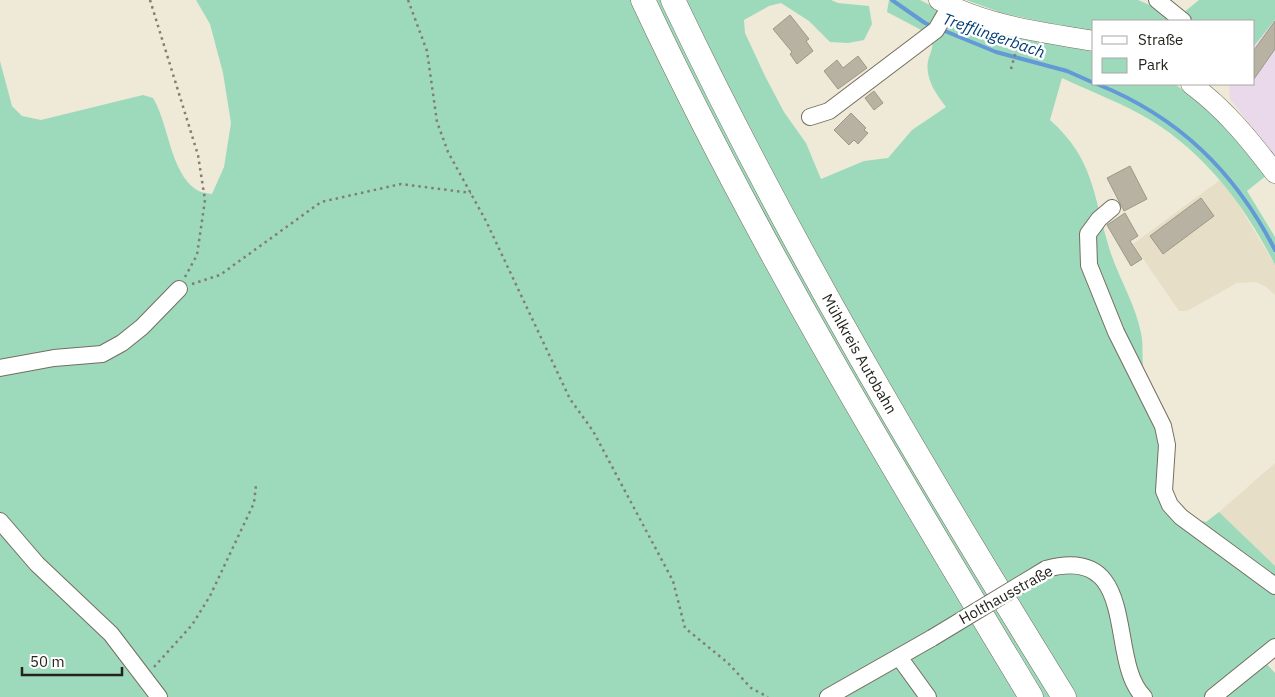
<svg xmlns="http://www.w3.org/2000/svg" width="1275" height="697" font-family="'IBM Plex Sans',sans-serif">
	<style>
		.commercial { fill: #ead9eb }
		.built { fill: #e6dec6 }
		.green { fill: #9ddabc }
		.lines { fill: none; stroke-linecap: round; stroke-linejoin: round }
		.stream { stroke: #6399d6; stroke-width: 4 }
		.building { fill: #b8b2a2; stroke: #9d9888 }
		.minor-casing { stroke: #736e5f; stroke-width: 18 }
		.major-casing { stroke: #736e5f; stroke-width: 21 }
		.highway-casing { stroke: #736e5f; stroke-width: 25 }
		.path { stroke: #827e73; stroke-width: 2.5; stroke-dasharray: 2.5 4; stroke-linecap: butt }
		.minor { stroke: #fff; stroke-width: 16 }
		.major { stroke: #fff; stroke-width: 20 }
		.highway { stroke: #fff; stroke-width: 24 }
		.minor-bridge-casing { stroke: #736e5f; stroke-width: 18; stroke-linecap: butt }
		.minor-bridge { stroke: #fff; stroke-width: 16 }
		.labels { text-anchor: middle; stroke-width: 5; stroke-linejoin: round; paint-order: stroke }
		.street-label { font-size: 15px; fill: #25231c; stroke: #fff }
		.water-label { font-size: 16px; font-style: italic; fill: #023f76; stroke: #fff }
	</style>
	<rect width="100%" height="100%" fill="#efe9d8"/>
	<polygon class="commercial" points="1275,20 1275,156 1230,99 1229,84 1254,84 1254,46"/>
	<g class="built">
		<polygon points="1220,180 1235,199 1275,265 1275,295 1265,286 1256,282 1237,283 1187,311 1179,311 1133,244"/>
		<polygon points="1275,463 1275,566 1219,512"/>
	</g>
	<g class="green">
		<path d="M196,0H831L838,3L869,6L872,24L864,40L848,43L830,42L809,21L781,3L769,6L744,20L745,33L765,76L784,112L806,143L821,179L864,161L888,158L912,130L946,107C936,94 925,79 928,61C930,53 934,47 932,38L954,16L1094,50V84H1175L1216,116L1267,175L1247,191L1275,237V265C1247,209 1207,155 1152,121C1124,104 1092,92 1062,78L1050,120C1093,158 1093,193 1108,244C1116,274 1135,302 1141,333C1144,345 1141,358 1144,371C1151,415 1166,459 1173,504L1192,518L1206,522L1219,512L1275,566V641L1258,655L1275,673V697H164L0,514V61L12,106L22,116L41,120L143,95L153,98C169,124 170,173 197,190C201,193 207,193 212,194L224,167L231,123L223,73L210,24Z"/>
		<polygon points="889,0 920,0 942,11 925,32 887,12"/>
		<polygon points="966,0 1138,0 1166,12 1183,13 1199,0 1275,0 1275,20 1254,46 1254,21 1094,21 1094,33 1002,13"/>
		<polygon points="0,527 96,626 155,697 0,697"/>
	</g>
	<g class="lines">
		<g class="stream">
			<polyline points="892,0 925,23 934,27"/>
			<polyline points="940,29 996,52 1067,71 1094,83"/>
			<path d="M1097,84C1179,117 1235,172 1275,250"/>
		</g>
	</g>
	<g class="building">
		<polygon points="790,15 809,39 806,41 813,51 797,64 790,54 792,52 773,29"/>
		<polygon points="1275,21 1275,49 1254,79 1254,50"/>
		<polygon points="858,56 867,68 838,89 824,71 837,60 843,68"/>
		<polygon points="874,91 883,103 874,110 865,98"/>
		<polygon points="851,113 866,128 864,130 868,133 858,144 854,140 849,145 834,130"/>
		<polygon points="1130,166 1147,199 1124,211 1107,178"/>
		<polygon points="1201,198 1214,216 1163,254 1150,236"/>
		<polygon points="1125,213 1138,236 1130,241 1142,259 1131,266 1107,225"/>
	</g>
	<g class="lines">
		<defs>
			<g id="minor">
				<polyline points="1157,0 1183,21"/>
				<polyline points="810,117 829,111 936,30 950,6"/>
				<polyline points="1112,208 1099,219 1088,234 1089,265 1116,332 1163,426 1167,445 1164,491 1170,505 1181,517 1275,586"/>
				<polyline points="0,368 54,358 102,354 122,343 142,327 179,289"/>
				<polyline points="0,521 37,564 111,634 159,697"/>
				<path d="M1046,569C1142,543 1106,661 1144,697"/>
				<polyline points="899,657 928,697"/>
				<polyline points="828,697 932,638"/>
				<polyline points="1213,697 1275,647"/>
			</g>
			<g id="major">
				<path d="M939,0C987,26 1041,32 1094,41"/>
				<path d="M1191,84C1225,109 1250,140 1275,173"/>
			</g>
			<g id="highway">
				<path d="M643,0C756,241 894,470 1031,697"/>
				<path id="s1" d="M673,0C787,240 924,471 1064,697"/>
			</g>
		</defs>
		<use href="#minor" class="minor-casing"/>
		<use href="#major" class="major-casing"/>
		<use href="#highway" class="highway-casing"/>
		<g class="path">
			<polyline points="150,0 198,155 205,200 197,255 185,277"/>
			<polyline points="408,0 427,51 437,122 448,152 486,221 570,399 593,431 673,581 685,628 728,663 751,688 768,697"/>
			<polyline points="1011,69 1018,44"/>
			<polyline points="192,284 220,275 321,202 401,184 471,193"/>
			<polyline points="154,667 192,625 210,596 254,503 256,485"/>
		</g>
		<use href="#minor" class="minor"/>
		<use href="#major" class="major"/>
		<use href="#highway" class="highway"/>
		<defs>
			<polyline id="minor-bridge" points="932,638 1046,569"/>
		</defs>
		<use href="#minor-bridge" class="minor-bridge-casing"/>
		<use href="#minor-bridge" class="minor-bridge"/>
	</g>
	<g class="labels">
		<g class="street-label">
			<text dy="5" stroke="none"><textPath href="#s1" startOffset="400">Mühlkreis Autobahn</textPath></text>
			<text transform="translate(1006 595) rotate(-29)" y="5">Holthausstraße</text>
		</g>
		<g class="water-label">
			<text transform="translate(994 35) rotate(19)" y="6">Trefflingerbach</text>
		</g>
	</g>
	<rect x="1092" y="20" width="162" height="65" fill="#ffffff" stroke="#a8a7a4"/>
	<rect x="1102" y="36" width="25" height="8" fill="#ffffff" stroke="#a8a7a4"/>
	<text x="1138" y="45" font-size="15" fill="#25231c">Straße</text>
	<rect x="1102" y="58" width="25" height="15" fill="#9ddabc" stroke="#a8a7a4"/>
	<text x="1138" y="70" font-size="15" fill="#25231c">Park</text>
	<path d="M22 667v8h100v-8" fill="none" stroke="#25231c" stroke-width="2.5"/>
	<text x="30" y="667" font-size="15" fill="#25231c" stroke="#ffffff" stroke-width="4" paint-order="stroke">50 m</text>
</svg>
